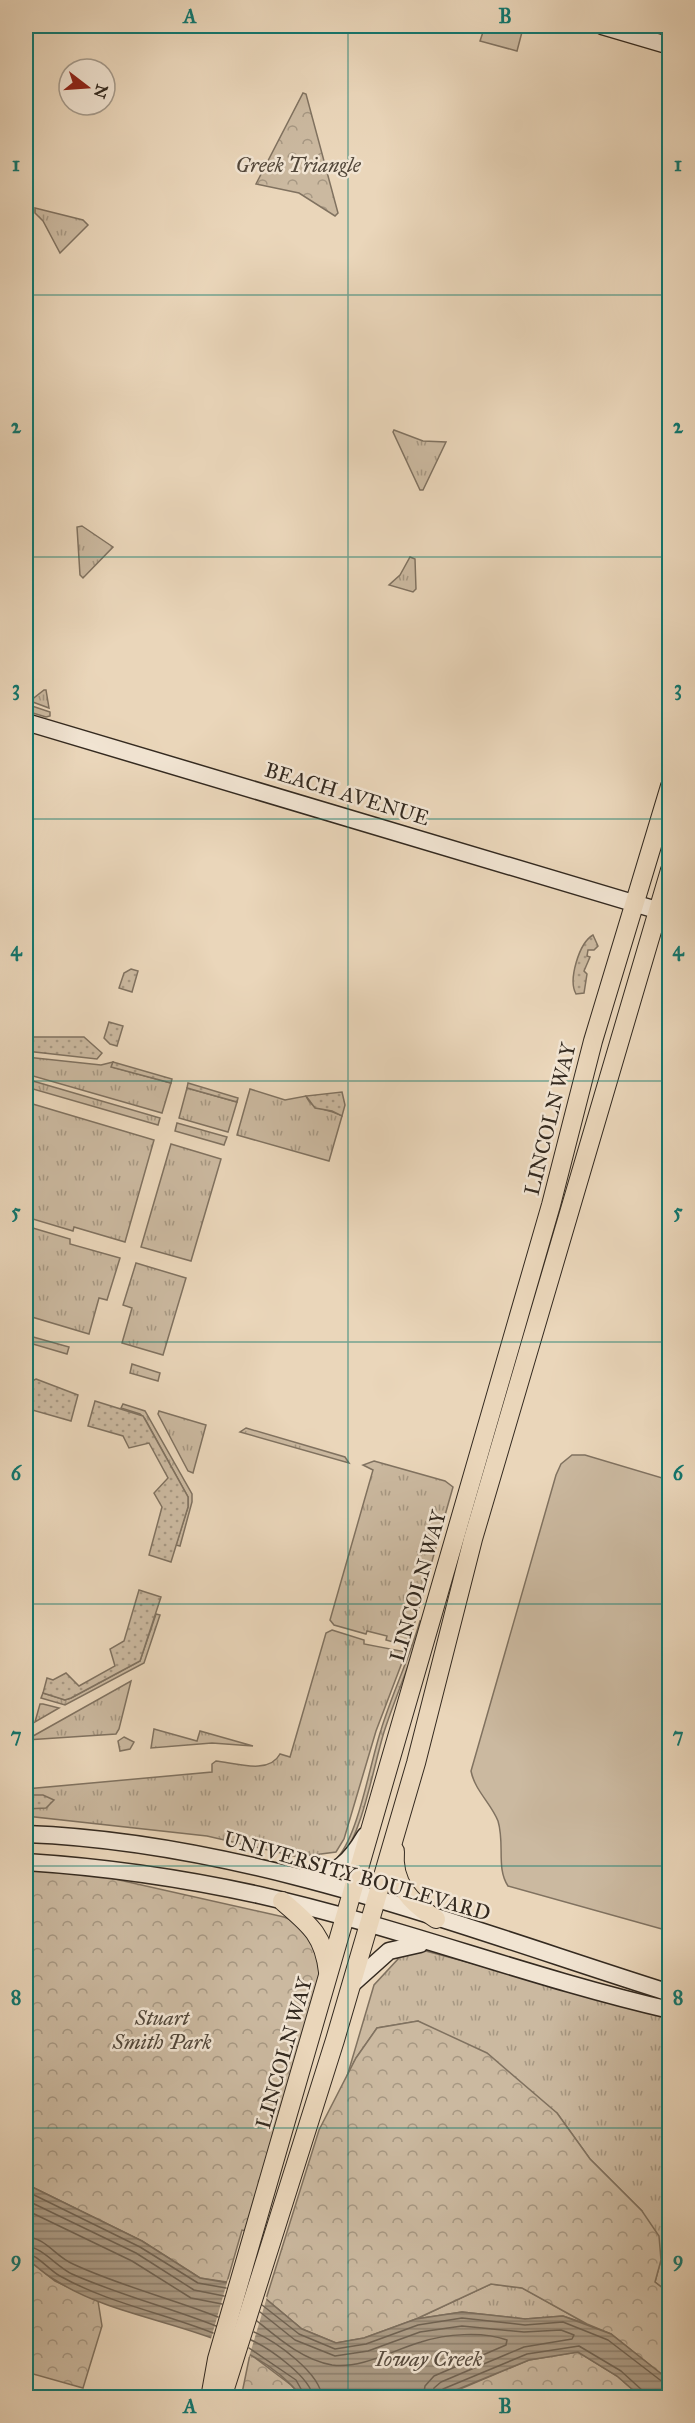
<svg xmlns="http://www.w3.org/2000/svg" width="695" height="2423" font-family="'IM FELL Great Primer',serif">
	<style>
		.grass { fill: url(#grass-tufts); stroke: #807260; stroke-width: 1.5 }
		.forest { fill: url(#forest-crowns); stroke: #807260; stroke-width: 1.5 }
		.garden { fill: url(#garden-dots); stroke: #807260; stroke-width: 1.5 }
		.pitch { fill: #cbb9a0; stroke: #807260; stroke-width: 1.5 }
		.water { fill: url(#water-rules); stroke: #7c6e5d; stroke-width: 1.5 }
		.pier { fill: #ead6ba }
		.lines { fill: none; stroke-linecap: round; stroke-linejoin: round }
		.shore { stroke: #706353; stroke-width: 1.5 }
		.secondary-casing { stroke: #342a20; stroke-width: 19 }
		.primary-casing { stroke: #342a20; stroke-width: 20 }
		.secondary { stroke: #f1e4d2; stroke-width: 16 }
		.primary { stroke: #ead6ba; stroke-width: 18 }
		.grid { fill: none; stroke: #0f766e; stroke-width: 1.5; stroke-opacity: 0.55 }
		.labels { text-anchor: middle; stroke-width: 5; stroke-linejoin: round; paint-order: stroke }
		.park-label { font-size: 21px; font-style: italic; fill: #52473a; stroke: #f1e4d2 }
		.street-label { font-size: 21px; fill: #342a20; stroke: #f1e4d2 }
		.water-label { font-size: 22px; font-style: italic; fill: #584c3f; stroke: #f1e4d2 }
		.neatline { fill: none; stroke: #0f766e; stroke-width: 2 }
		.grid-label { font-size: 20px; text-anchor: middle; font-weight: bold; fill: #0f766e }
	</style>
	<defs>
		<pattern id="grass-tufts" width="24" height="20" patternUnits="userSpaceOnUse" patternTransform="scale(1.5)"><rect width="24" height="20" fill="#cbb9a0"/><path d="M3 7l-1-3M5 7V3M7 7l1-3M15 17l-1-3M17 17v-4M19 17l1-3" fill="none" stroke="#a69782"/></pattern>
		<pattern id="forest-crowns" width="20" height="18" patternUnits="userSpaceOnUse" patternTransform="scale(1.5)"><rect width="20" height="18" fill="#cbb9a0"/><path d="M2 6a3 3 0 1 1 6 0M12 15a3 3 0 1 1 6 0" fill="none" stroke="#a69782"/></pattern>
		<pattern id="garden-dots" width="8" height="8" patternUnits="userSpaceOnUse" patternTransform="scale(1.5)"><rect width="8" height="8" fill="#cbb9a0"/><path d="M2 2h.1M6 6h.1" fill="none" stroke="#a69782" stroke-width="1.8" stroke-linecap="round"/></pattern>
		<pattern id="water-rules" width="6" height="5" patternUnits="userSpaceOnUse" patternTransform="scale(1.5)"><rect width="6" height="5" fill="#ac9c86"/><path d="M0 2.5h6" fill="none" stroke="#8d7f6d"/></pattern>
	</defs>
	<rect width="100%" height="100%" fill="#ead6ba"/>
	<filter id="stains"><feTurbulence type="fractalNoise" baseFrequency=".00333" numOctaves="4"/><feColorMatrix values="0 0 0 0 .2 0 0 0 0 .09 0 0 0 0 .02 0 0 0 .5 -.17"/></filter>
	<radialGradient id="worn" r=".72"><stop offset=".6" stop-color="#630" stop-opacity="0"/><stop offset="1" stop-color="#630" stop-opacity=".3"/></radialGradient>
	<g class="grass">
		<polygon points="35,208 83,220 88,225 60,253 43,221 35,213"/>
		<polygon points="394,430 423,441 446,442 423,490 420,490 393,432"/>
		<polygon points="82,526 113,547 83,578 80,575 77,527"/>
		<polygon points="410,557 415,559 416,589 413,592 389,585 400,575"/>
		<polygon points="46,690 49,708 30,701 44,690"/>
		<polygon points="26,704 50,712 50,716 46,717 26,711"/>
		<polygon points="26,893 28,894 32,923 26,924"/>
		<polygon points="26,1057 101,1065 113,1062 112,1067 171,1083 162,1113 26,1074"/>
		<polygon points="26,1079 160,1118 158,1125 26,1087"/>
		<polygon points="187,1088 237,1102 228,1132 179,1118"/>
		<path d="M250,1089L285,1100L306,1096C313,1112 330,1108 342,1116L329,1161L237,1135Z"/>
		<polygon points="26,1102 154,1140 125,1242 74,1227 73,1231 26,1217"/>
		<polygon points="177,1123 227,1137 224,1145 175,1131"/>
		<polygon points="171,1144 221,1159 191,1261 141,1247"/>
		<polygon points="26,1226 70,1239 70,1244 120,1258 107,1300 99,1298 89,1334 32,1317 26,1307"/>
		<polygon points="136,1263 186,1278 163,1355 122,1343 132,1308 123,1305"/>
		<polygon points="26,1335 69,1347 67,1354 26,1342"/>
		<polygon points="132,1364 160,1373 158,1381 130,1373"/>
		<polygon points="123,1404 145,1411 192,1494 192,1502 180,1546 176,1545 188,1507 188,1497 145,1419 140,1414 121,1408"/>
		<polygon points="159,1411 206,1425 193,1473 188,1471 158,1414"/>
		<polygon points="246,1428 345,1457 349,1463 240,1432"/>
		<polygon points="374,1461 445,1481 453,1487 408,1646 386,1640 387,1636 367,1631 366,1634 334,1625 330,1620 373,1470 363,1465"/>
		<polygon points="156,1614 160,1615 144,1663 65,1705 41,1698 43,1693 65,1700 71,1698 140,1661"/>
		<path d="M420,1621L423,1622C412,1660 396,1695 384,1732C373,1768 363,1831 341,1859L338,1857C359,1833 370,1763 381,1730C392,1694 409,1659 420,1621Z"/>
		<path d="M332,1630L364,1640V1644L406,1652L376,1731L344,1839L336,1852L298,1857L207,1836L26,1816V1809H32L31,1795L26,1797V1789L212,1772V1764L216,1761C235,1763 269,1775 280,1754L290,1757L326,1633Z"/>
		<polygon points="131,1681 119,1729 116,1734 26,1740"/>
		<polygon points="40,1704 43,1704 59,1708 35,1722"/>
		<polygon points="154,1729 197,1741 200,1731 253,1746 212,1743 151,1748"/>
		<polygon points="124,1737 134,1742 130,1749 120,1751 118,1741"/>
		<polygon points="422,1950 669,2016 669,2293 655,2282 661,2260 642,2211 590,2159 557,2113 418,2021 377,2028 356,2058 346,2080 374,1985 398,1959 395,1953"/>
		<polygon points="491,2284 523,2288 587,2324 563,2316 525,2319 462,2312 416,2319"/>
	</g>
	<g class="forest">
		<polygon points="303,93 306,94 338,213 335,216 299,193 256,184"/>
		<path d="M26,1867L97,1875L284,1917C313,1928 318,1952 320,1980L247,2231L242,2230L227,2282L200,2278L142,2241L26,2184Z"/>
		<polygon points="418,2021 487,2053 557,2113 590,2159 642,2211 659,2236 661,2260 655,2282 669,2293 669,2380 611,2334 587,2324 522,2288 491,2284 416,2319 364,2338 336,2343 302,2329 266,2299 319,2130 356,2058 377,2028"/>
		<polygon points="26,2258 55,2281 98,2301 102,2326 83,2388 26,2372"/>
		<polygon points="578,2352 617,2376 641,2397 439,2398 529,2360"/>
		<polygon points="250,2354 291,2385 302,2397 241,2398"/>
	</g>
	<g class="garden">
		<path d="M593,935L598,946L594,950H588L587,956L590,957L584,971L587,974L584,993L576,994C568,980 579,943 593,935Z"/>
		<polygon points="131,969 138,971 132,992 119,988 124,973"/>
		<polygon points="109,1022 123,1026 117,1046 110,1044 104,1038"/>
		<polygon points="26,1037 84,1037 102,1053 97,1059 26,1051"/>
		<polygon points="113,1062 172,1079 171,1083 111,1067"/>
		<polygon points="188,1083 238,1098 237,1102 187,1088"/>
		<polygon points="342,1092 345,1105 342,1116 332,1111 315,1108 306,1096"/>
		<polygon points="36,1379 78,1395 71,1421 29,1409 26,1411 26,1384"/>
		<polygon points="95,1401 143,1416 188,1497 188,1507 171,1562 149,1555 162,1507 154,1493 168,1478 149,1443 129,1448 123,1436 88,1426"/>
		<polygon points="139,1590 161,1597 140,1661 71,1698 65,1700 43,1693 47,1678 53,1680 66,1673 79,1686 115,1666 110,1649 124,1641"/>
		<polygon points="31,1795 43,1795 54,1800 46,1808 26,1809 26,1797"/>
	</g>
	<g class="pitch">
		<polygon points="485,26 498,26 522,32 517,51 480,41"/>
		<path d="M572,1455H585L669,1480V1931L508,1886C496,1868 505,1844 498,1821C491,1803 475,1791 471,1771L556,1475L561,1464Z"/>
	</g>
	<path class="water" d="M26,2184L142,2241L200,2278L228,2283L266,2299L302,2329L336,2343L364,2338L416,2319L462,2312L525,2319L563,2316L611,2334L669,2380V2397H641L617,2376L578,2352L529,2360L439,2397H302C242,2322 131,2329 55,2280C44,2274 35,2265 26,2258Z"/>
	<polygon class="pier" points="228,2279 267,2297 249,2357 210,2342"/>
	<g class="lines">
		<g class="shore">
			<polyline points="26,2191 140,2247 198,2283 226,2288"/>
			<polyline points="26,2200 136,2253 194,2290 224,2296"/>
			<polyline points="26,2210 132,2261 191,2298 222,2304"/>
			<path d="M26,2237C45,2237 56,2257 73,2264C120,2286 170,2298 218,2317"/>
			<path d="M26,2246C42,2247 57,2267 72,2274C119,2295 168,2307 216,2326"/>
			<path d="M26,2253C38,2255 49,2270 60,2276C108,2303 163,2313 213,2333"/>
			<polyline points="262,2305 299,2334 335,2349 366,2344 418,2325 462,2318 525,2325 563,2322 608,2340 664,2383 670,2384"/>
			<polyline points="260,2312 295,2340 335,2356 368,2351 420,2332 462,2326 524,2332 561,2330 574,2335 572,2339 524,2347 441,2382 434,2388 432,2398"/>
			<path d="M257,2321C279,2339 303,2360 332,2365C362,2369 393,2350 421,2342C446,2334 482,2331 507,2340L506,2345L434,2376L425,2386L423,2398"/>
			<path d="M254,2332C275,2341 321,2373 322,2398"/>
			<path d="M251,2340C269,2348 312,2378 313,2398"/>
			<polyline points="249,2348 296,2380 306,2398"/>
			<polyline points="439,2398 443,2389 527,2354 579,2346 621,2371 643,2391 645,2398"/>
		</g>
		<defs>
			<g id="secondary">
				<polyline points="602,26 670,46"/>
				<polyline points="26,722 670,914"/>
				<path d="M26,1834C246,1842 461,1927 670,1993"/>
				<path d="M26,1862C104,1867 182,1878 259,1895C397,1926 531,1978 670,2010"/>
				<path d="M307,1876C336,1877 351,1860 365,1836"/>
				<polyline points="351,1985 389,1951 420,1944"/>
			</g>
			<g id="primary">
				<path d="M395,1851C392,1883 410,1902 436,1919"/>
				<path d="M282,1901C309,1924 324,1935 328,1972"/>
				<polyline points="210,2398 217,2359 551,1205 593,1041 670,786"/>
				<polyline points="222,2398 335,2040 376,1900 416,1763 473,1539 670,870"/>
			</g>
		</defs>
		<use href="#secondary" class="secondary-casing"/>
		<use href="#primary" class="primary-casing"/>
		<use href="#secondary" class="secondary"/>
		<use href="#primary" class="primary"/>
	</g>
	<path class="grid" d="M348,26V2398M26,295H670M26,557H670M26,819H670M26,1081H670M26,1342H670M26,1604H670M26,1866H670M26,2128H670"/>
	<g class="labels">
		<g class="park-label">
			<text x="298" y="172">Greek Triangle</text>
			<text x="162" y="2025">Stuart<tspan x="162" dy="24">Smith Park</tspan></text>
		</g>
		<g class="street-label">
			<text transform="translate(347 794) rotate(17)" y="7">BEACH AVENUE</text>
			<text transform="translate(550 1119) rotate(-76)" y="7">LINCOLN WAY</text>
			<text transform="translate(418 1586) rotate(-74)" y="7">LINCOLN WAY</text>
			<text transform="translate(357 1876) rotate(16)" y="7">UNIVERSITY BOULEVARD</text>
			<text transform="translate(284 2053) rotate(-74)" y="7">LINCOLN WAY</text>
		</g>
		<g class="water-label">
			<text x="429" y="2366">Ioway Creek</text>
		</g>
	</g>
	<rect width="695" height="2423" fill="none" stroke="#ead6ba" stroke-width="66"/>
	<g transform="translate(87 87) rotate(107)"><circle r="28" fill="#f1e4d2" stroke="#a59a8b" stroke-width="1.5"/>
	<path d="M0-4.5L10 22L0 15L-10 22Z" fill="#8f2418"/>
	<text y="-9" font-size="16" font-weight="bold" text-anchor="middle" fill="#342a20">N</text>
	</g>
	<rect x="33" y="33" width="629" height="2357" class="neatline"/>
	<g class="grid-label">
		<text x="190" y="23">A</text>
		<text x="505" y="23">B</text>
		<text x="16" y="171">1</text>
		<text x="678" y="171">1</text>
		<text x="16" y="433">2</text>
		<text x="678" y="433">2</text>
		<text x="16" y="695">3</text>
		<text x="678" y="695">3</text>
		<text x="16" y="956">4</text>
		<text x="678" y="956">4</text>
		<text x="16" y="1218">5</text>
		<text x="678" y="1218">5</text>
		<text x="16" y="1480">6</text>
		<text x="678" y="1480">6</text>
		<text x="16" y="1742">7</text>
		<text x="678" y="1742">7</text>
		<text x="16" y="2004">8</text>
		<text x="678" y="2004">8</text>
		<text x="16" y="2266">9</text>
		<text x="678" y="2266">9</text>
		<text x="190" y="2413">A</text>
		<text x="505" y="2413">B</text>
	</g>
	<rect width="100%" height="100%" filter="url(#stains)"/>
	<rect width="100%" height="100%" fill="url(#worn)"/>
</svg>
